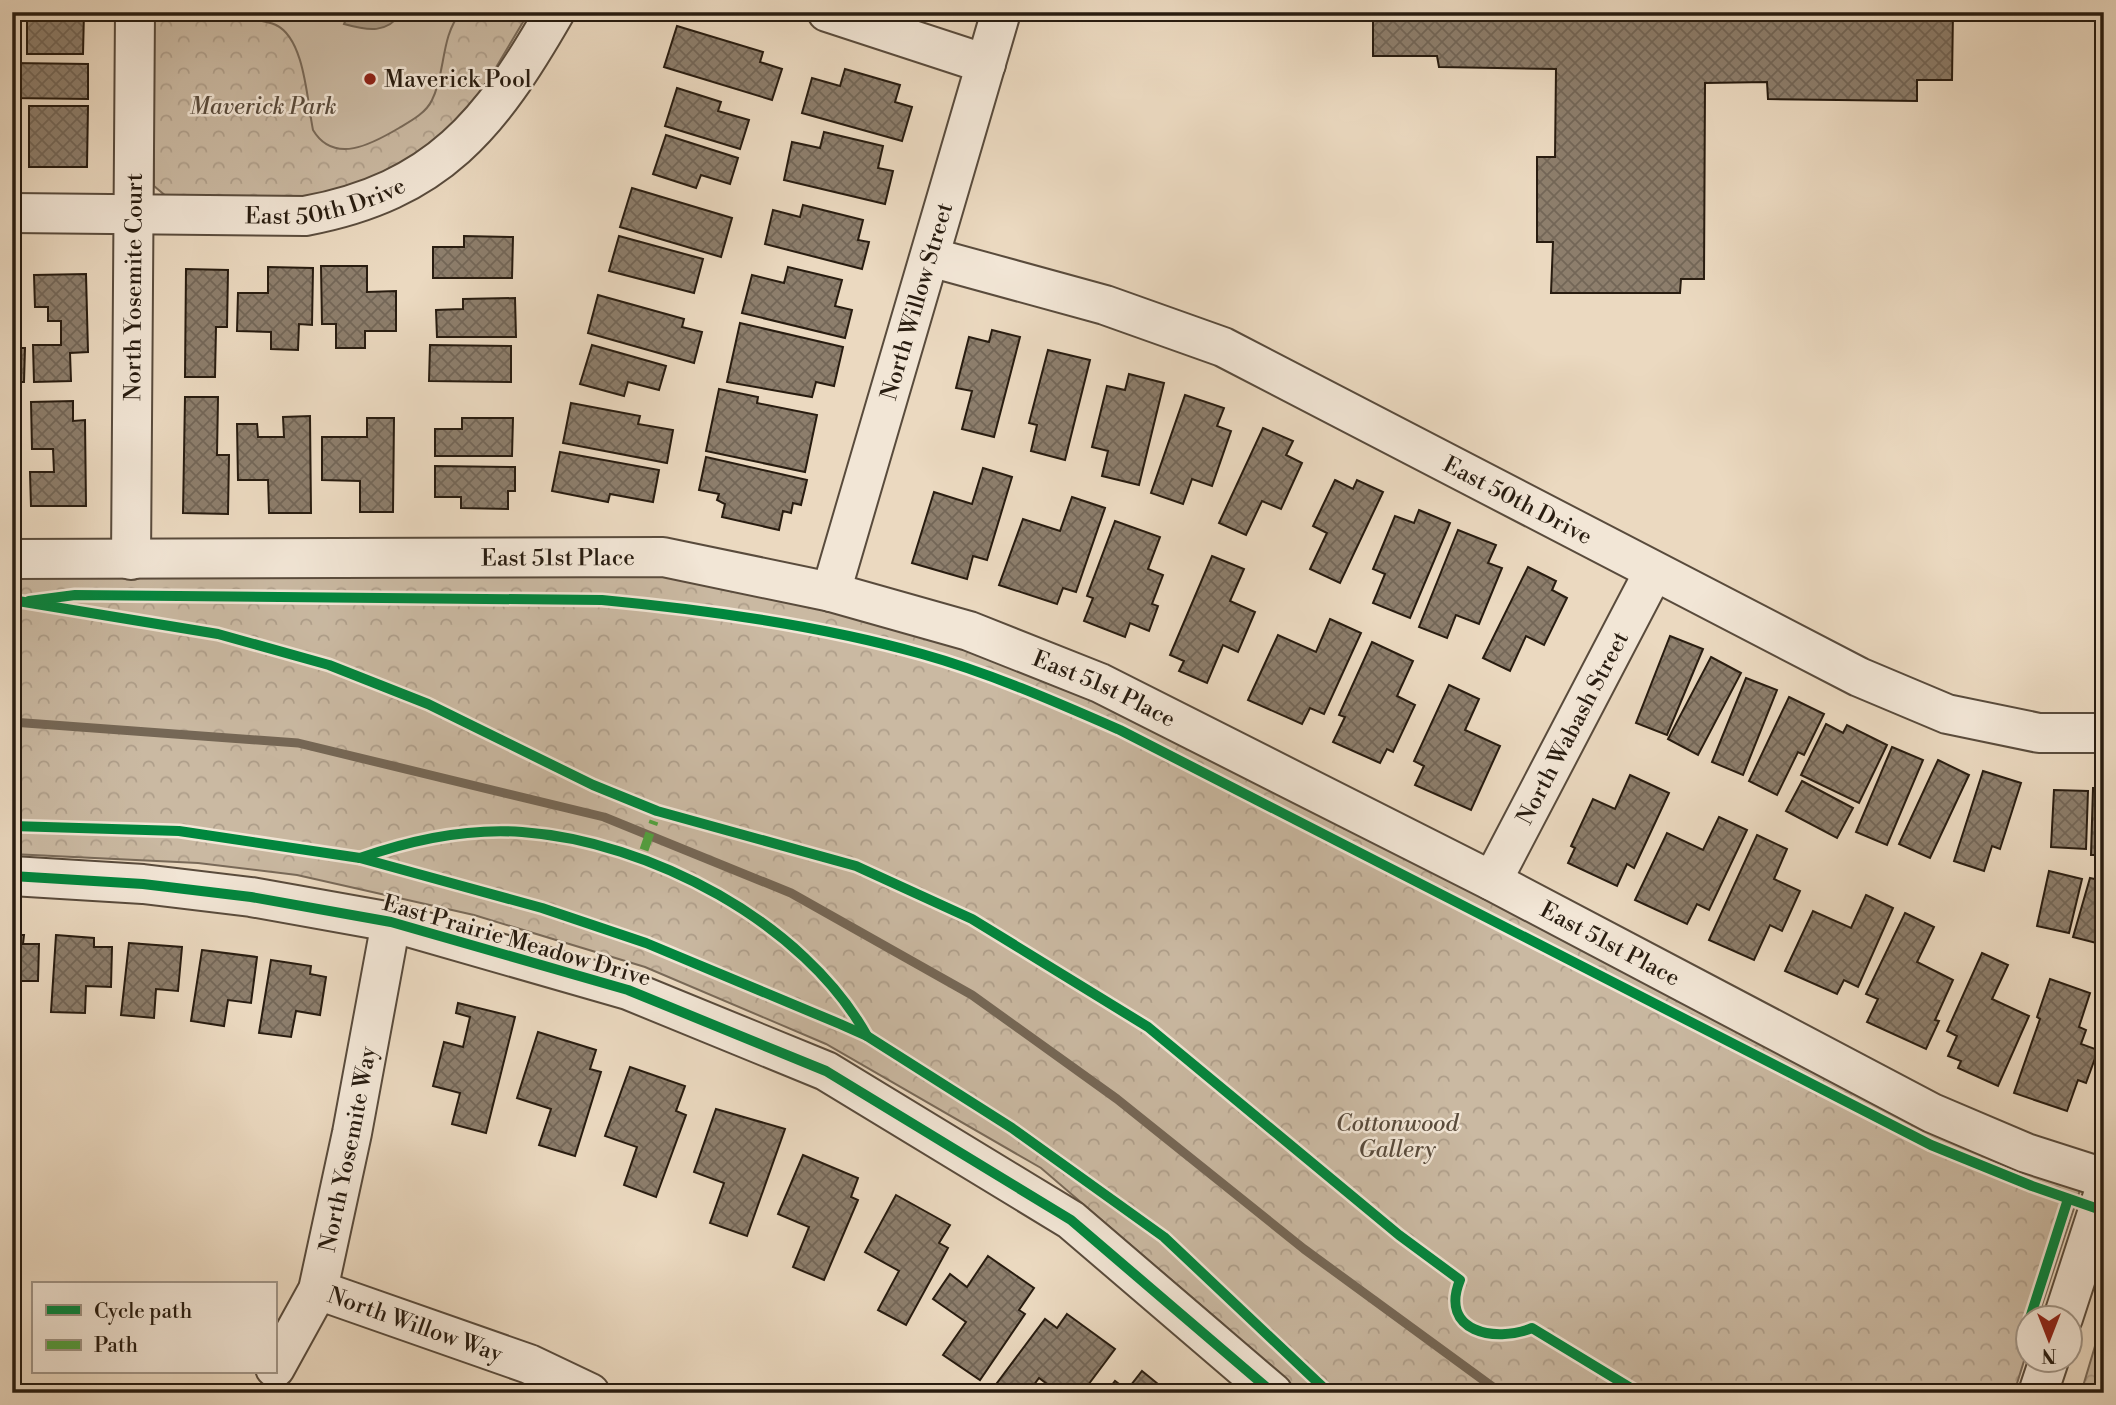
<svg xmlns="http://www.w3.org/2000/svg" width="2116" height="1405" font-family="'Libre Bodoni',serif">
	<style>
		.park { fill: url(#park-crowns); stroke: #796a59; stroke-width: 2 }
		.garden { fill: #cab9a2; stroke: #796a59; stroke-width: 2 }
		.water { fill: url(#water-ripples); stroke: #756756; stroke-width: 2 }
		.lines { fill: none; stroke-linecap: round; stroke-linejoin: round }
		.stream { stroke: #756756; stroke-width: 9 }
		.building { fill: url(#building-cross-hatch); stroke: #281c10; stroke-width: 2 }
		.minor-casing { stroke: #594b3c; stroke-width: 42 }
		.minor { stroke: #f2e6d6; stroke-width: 38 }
		.quiet { stroke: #51a13f; stroke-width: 9; stroke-dasharray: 18 9; stroke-linecap: butt }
		.cycleway-casing { stroke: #f2e6d6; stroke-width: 15 }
		.cycleway { stroke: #00873e; stroke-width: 10 }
		.poi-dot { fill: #8f2418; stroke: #f2e6d6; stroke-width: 2.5 }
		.labels { text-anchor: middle; stroke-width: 5; stroke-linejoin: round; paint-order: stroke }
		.poi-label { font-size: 23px; fill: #281c10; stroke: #f2e6d6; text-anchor: start }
		.park-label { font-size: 23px; font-style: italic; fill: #594b3c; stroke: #f2e6d6 }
		.street-label { font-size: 23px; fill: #281c10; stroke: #f2e6d6 }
	</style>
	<defs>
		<pattern id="park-crowns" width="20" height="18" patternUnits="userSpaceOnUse" patternTransform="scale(1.75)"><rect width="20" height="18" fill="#cab9a2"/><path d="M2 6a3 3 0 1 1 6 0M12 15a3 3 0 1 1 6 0" fill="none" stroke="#ae9e8a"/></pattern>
		<pattern id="water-ripples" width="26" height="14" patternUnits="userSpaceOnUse" patternTransform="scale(1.75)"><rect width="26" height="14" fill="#a99984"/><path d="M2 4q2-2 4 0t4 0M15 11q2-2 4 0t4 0" fill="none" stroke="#8a7c6b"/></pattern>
		<pattern id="building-cross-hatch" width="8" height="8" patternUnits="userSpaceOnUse" patternTransform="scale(1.75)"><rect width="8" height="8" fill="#8d7e6c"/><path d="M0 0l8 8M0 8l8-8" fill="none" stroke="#736657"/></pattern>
	</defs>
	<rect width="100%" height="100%" fill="#ebd9c0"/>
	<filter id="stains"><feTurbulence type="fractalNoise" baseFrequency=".00286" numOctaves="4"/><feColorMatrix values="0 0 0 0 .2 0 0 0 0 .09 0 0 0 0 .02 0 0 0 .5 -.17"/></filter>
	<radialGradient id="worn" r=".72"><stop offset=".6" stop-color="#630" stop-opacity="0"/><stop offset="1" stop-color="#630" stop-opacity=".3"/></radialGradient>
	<g class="park">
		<polygon points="154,12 529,12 485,86 447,132 398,169 344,194 287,201 173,202 154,186"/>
		<polygon points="670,567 822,598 1066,680 2081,1187 2038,1317 2028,1318 2028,1348 2014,1393 1292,1393 1223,1324 1041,1168 826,1044 645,967 474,915 297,875 198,863 12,854 12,568"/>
		<polygon points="2104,1316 2104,1393 2081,1393"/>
	</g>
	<path class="garden" d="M229,12H461C440,37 446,73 432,100C426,113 411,121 399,128C372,144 334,165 313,130C307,101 305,39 276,25C261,18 244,22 229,12Z"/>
	<path class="water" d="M349,12H403C386,34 369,31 344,24Z"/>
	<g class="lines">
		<polyline class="stream" points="12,722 298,743 604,817 791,893 972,995 1117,1099 1304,1249 1501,1393"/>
	</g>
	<g class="building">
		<polygon points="12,12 21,12 19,50 12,50"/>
		<polygon points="27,12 84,12 83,54 27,54"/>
		<polygon points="1357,12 1953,12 1952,80 1917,80 1917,101 1768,99 1767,82 1705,83 1704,279 1681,279 1680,293 1551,293 1553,242 1537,242 1537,157 1555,157 1556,69 1439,67 1437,56 1373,56 1373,18 1357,16"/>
		<polygon points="677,26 763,52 760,62 782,69 772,100 664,67"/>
		<polygon points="12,63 88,64 88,99 12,98"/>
		<polygon points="845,69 900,85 895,102 912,107 902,141 802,113 812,78 840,86"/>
		<polygon points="677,88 721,102 718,111 749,120 740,149 665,126"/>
		<polygon points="29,106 88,106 87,167 29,167"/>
		<polygon points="12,109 20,109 19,164 12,164"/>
		<polygon points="824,132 883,146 878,168 893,171 885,204 784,180 792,142 820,148"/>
		<polygon points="666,135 738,158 730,184 701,175 696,188 653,174"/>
		<polygon points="632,188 732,218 721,257 620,227"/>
		<polygon points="803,205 863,220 858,240 869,242 862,269 765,244 773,210 800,217"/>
		<polygon points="464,236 513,237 512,278 433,278 433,247 464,247"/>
		<polygon points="619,236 703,259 694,293 609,271"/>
		<polygon points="321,266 367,266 367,292 396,291 396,331 365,331 365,348 336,348 336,324 322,324"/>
		<polygon points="268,267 313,268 312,325 299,324 298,350 271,349 271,332 237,331 238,293 268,293"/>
		<polygon points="788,267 842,280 835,306 852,310 845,338 742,313 752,275 784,283"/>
		<polygon points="186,269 228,270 227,327 216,327 215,377 185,377"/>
		<polygon points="86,274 88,352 70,353 71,381 34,382 33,345 61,345 61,321 48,321 48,307 35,307 34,275"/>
		<polygon points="598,295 684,319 682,327 702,332 694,363 588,333"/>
		<polygon points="515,298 516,337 437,337 436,310 463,309 463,299"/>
		<polygon points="740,323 843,347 834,386 816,382 812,397 727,382"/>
		<polygon points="992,330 1020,337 994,437 962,429 972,391 956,388 969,337 989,342"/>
		<polygon points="430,345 511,346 511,382 429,381"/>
		<polygon points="592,345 666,366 659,390 628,382 624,396 580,384"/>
		<polygon points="12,348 25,348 24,382 12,382"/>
		<polygon points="1048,350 1090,360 1065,460 1031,451 1037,425 1029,423"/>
		<polygon points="1129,374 1164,383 1139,485 1102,476 1108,451 1092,447 1107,386 1125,390"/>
		<polygon points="719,389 758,397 757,403 817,415 805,472 706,451"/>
		<polygon points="1185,395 1224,408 1217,426 1231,431 1212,486 1192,479 1183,504 1151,493"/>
		<polygon points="185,397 218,397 217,455 229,455 228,514 183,513"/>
		<polygon points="73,401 73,421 85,420 86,506 31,506 30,472 54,472 53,449 32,449 31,402"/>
		<polygon points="571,403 640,416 638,424 673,430 667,463 563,443"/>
		<polygon points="310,416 311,513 269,513 268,480 238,480 237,424 257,424 258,437 284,437 283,417"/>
		<polygon points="367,418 394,418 393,512 360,512 360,481 322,480 322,437 367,437"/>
		<polygon points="462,418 513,418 512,456 435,456 435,429 462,429"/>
		<polygon points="12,426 19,426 18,506 12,506"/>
		<polygon points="1263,428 1293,441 1286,455 1302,463 1281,509 1262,501 1246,535 1219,523"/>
		<polygon points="560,452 659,470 653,502 610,494 608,502 552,491"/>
		<polygon points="706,457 807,480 801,505 793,503 791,513 783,511 779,530 722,517 725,504 717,500 719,494 699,490"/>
		<polygon points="435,466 515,467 515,491 508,491 508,509 461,508 461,497 435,497"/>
		<polygon points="983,468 1012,477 987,560 973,556 967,579 912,563 934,492 972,504"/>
		<polygon points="1335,480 1353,489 1357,480 1383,492 1340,583 1310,569 1327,533 1313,526"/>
		<polygon points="1072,497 1105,508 1076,592 1063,588 1057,604 999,585 1023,519 1060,531"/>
		<polygon points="1419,510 1450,523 1410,618 1373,603 1385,574 1373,569 1395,516 1414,523"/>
		<polygon points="1115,521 1160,537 1148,569 1163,575 1152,604 1158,606 1149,631 1130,623 1125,637 1084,621 1093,598 1087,596"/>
		<polygon points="1458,530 1496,545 1488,563 1502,568 1479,624 1456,615 1447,638 1419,627"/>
		<polygon points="1212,556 1244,569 1230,601 1255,612 1238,652 1223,645 1207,683 1179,671 1184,661 1170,655"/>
		<polygon points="1528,567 1556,581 1552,590 1567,598 1544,645 1526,636 1510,671 1483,658"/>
		<polygon points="1330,619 1361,633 1324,714 1310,708 1302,724 1248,700 1278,635 1316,652"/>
		<polygon points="1670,636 1703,649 1667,735 1636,723"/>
		<polygon points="1372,642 1413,661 1397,696 1415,705 1393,752 1387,749 1380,763 1333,742 1345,717 1339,715"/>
		<polygon points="1711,657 1741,673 1698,755 1668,739"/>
		<polygon points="1746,678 1777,690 1743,775 1712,762"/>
		<polygon points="1449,685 1479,699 1465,730 1500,746 1471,810 1415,785 1424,766 1414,761"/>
		<polygon points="1789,697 1824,714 1804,755 1798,752 1777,795 1749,781"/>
		<polygon points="1826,724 1843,733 1847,725 1887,745 1859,803 1801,775"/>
		<polygon points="1892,747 1923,760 1887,845 1856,832"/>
		<polygon points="1938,760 1969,775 1930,858 1899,844"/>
		<polygon points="1983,771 2021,783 2000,849 1992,846 1984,871 1954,861"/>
		<polygon points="1630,775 1669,793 1634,868 1627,864 1617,886 1568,863 1575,848 1571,846 1593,799 1615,809"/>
		<polygon points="1802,781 1853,808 1837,838 1786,811"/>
		<polygon points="2093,788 2104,788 2104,855 2091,855"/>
		<polygon points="2054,790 2088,791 2086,849 2051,847"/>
		<polygon points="1719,817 1747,830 1709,910 1697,904 1687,924 1635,900 1667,833 1703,850"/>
		<polygon points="1757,835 1787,849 1774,879 1800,891 1782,931 1770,925 1754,960 1709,940"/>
		<polygon points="2049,871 2082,879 2069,933 2037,926"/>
		<polygon points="2090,878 2104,881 2104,945 2073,937"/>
		<polygon points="1866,895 1893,908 1858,987 1844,980 1837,994 1785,971 1813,911 1851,928"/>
		<polygon points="1905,913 1934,927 1917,962 1953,980 1935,1020 1939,1021 1926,1049 1867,1022 1878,999 1866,994"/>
		<polygon points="12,935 24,935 23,944 39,944 38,981 14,981 13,1010"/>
		<polygon points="56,935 94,938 94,947 112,947 111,987 86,986 85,1013 51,1012"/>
		<polygon points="129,943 182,947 178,991 156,989 154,1018 121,1015"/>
		<polygon points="202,950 257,957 251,1003 228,1000 224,1026 191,1021"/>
		<polygon points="1982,953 2008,965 1992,999 2029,1016 1998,1086 1958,1068 1961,1061 1948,1056 1957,1036 1947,1031"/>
		<polygon points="271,960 311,966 310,974 326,977 320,1015 296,1011 291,1037 259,1033"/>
		<polygon points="2050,979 2090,993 2079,1027 2086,1030 2081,1044 2098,1050 2086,1083 2078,1080 2067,1111 2014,1093 2040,1019 2037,1017"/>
		<polygon points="458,1003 515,1017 486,1133 452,1124 460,1093 433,1086 444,1042 463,1047 470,1017 456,1013"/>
		<polygon points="538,1032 596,1050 590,1069 601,1072 575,1156 539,1145 551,1109 517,1098"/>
		<polygon points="630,1067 685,1086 676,1111 686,1115 656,1197 624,1185 637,1147 605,1136"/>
		<polygon points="716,1109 785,1129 747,1236 710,1223 724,1183 694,1172"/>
		<polygon points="803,1155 858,1178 851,1197 858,1200 824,1280 793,1267 809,1227 778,1214"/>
		<polygon points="896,1195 950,1225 939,1243 948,1248 906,1325 878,1310 899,1271 865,1252"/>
		<polygon points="988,1256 1034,1288 1019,1310 1025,1314 980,1380 943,1355 966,1322 933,1299 950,1274 967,1287"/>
		<polygon points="1067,1314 1115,1349 1082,1393 1059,1393 1039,1378 1028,1393 991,1391 1045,1319 1057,1328"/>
		<polygon points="1142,1371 1169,1393 1106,1393 1115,1381 1127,1390"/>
	</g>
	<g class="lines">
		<defs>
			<g id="minor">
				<polyline points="827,12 986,64"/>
				<path id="s1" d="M12,213L305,216C438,191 490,125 555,12"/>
				<path id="s2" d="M930,257L1105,305L1223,347L1859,677L1947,714L2039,733H2104"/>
				<path id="s3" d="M12,559L663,557L831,592L969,631L1100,683L1492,881L1932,1113L2026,1153L2104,1178"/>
				<path id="s4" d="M131,560L135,12"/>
				<path id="s5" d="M831,592L1001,12"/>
				<polyline points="12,876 143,884 251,897 391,922 628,990 826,1071 1071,1220 1273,1393"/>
				<path id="s6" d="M1492,881L1653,573"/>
				<path id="s7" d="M318,1290L529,1364L590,1393"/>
				<polyline points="2063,1318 2104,1192"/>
				<path id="s8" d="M275,1368L318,1290L352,1133L391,922"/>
				<polyline points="2038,1393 2049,1360"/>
			</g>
		</defs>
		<use href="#minor" class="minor-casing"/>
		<use href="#minor" class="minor"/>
		<g class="quiet">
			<polyline points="644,850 654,821"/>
			<polyline points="1610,1393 1621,1383"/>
		</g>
		<defs>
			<g id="cycleway">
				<path d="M12,600L218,634L329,665L428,704L593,785L657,811L856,866L972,919L1148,1027L1399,1235L1460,1280C1439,1332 1495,1343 1532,1328L1639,1393"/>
				<path d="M29,601L75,595L602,600C709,610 819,625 922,654C990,673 1056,702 1120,730L1931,1145L2032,1186L2104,1211"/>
				<polyline points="12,826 179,831 360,858 542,908 646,943 840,1024 867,1036 1012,1128 1164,1237 1329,1393"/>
				<path d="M360,858C411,840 467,828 522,832C649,841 804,922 867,1036"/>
				<polyline points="12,876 143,884 251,897 391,922 628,990 826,1071 1071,1220 1273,1393"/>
				<polyline points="2030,1318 2068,1199"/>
			</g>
		</defs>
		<use href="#cycleway" class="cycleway-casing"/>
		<use href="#cycleway" class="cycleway"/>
	</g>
	<circle class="poi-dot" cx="370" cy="79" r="7"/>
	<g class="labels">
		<g class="poi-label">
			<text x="384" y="87">Maverick Pool</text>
		</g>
		<g class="park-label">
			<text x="263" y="114">Maverick Park</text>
			<text x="1397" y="1131">Cottonwood<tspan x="1397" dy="26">Gallery</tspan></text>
		</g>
		<g class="street-label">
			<text dy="8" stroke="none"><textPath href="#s1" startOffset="315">East 50th Drive</textPath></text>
			<text dy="8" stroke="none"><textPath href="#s4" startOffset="273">North Yosemite Court</textPath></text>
			<text dy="8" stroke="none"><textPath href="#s5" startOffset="303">North Willow Street</textPath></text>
			<text dy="8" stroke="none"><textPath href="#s2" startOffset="639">East 50th Drive</textPath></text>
			<text dy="8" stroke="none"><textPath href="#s3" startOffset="546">East 51st Place</textPath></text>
			<text dy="8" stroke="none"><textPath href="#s3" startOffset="1113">East 51st Place</textPath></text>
			<text dy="8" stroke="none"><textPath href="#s6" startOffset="173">North Wabash Street</textPath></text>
			<text transform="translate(517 940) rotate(16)" y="8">East Prairie Meadow Drive</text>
			<text dy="8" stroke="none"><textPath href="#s3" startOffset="1680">East 51st Place</textPath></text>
			<text dy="8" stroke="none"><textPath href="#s8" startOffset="233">North Yosemite Way</textPath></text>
			<text dy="8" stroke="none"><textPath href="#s7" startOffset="103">North Willow Way</textPath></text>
		</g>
	</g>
	<rect width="2116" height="1405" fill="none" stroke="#ebd9c0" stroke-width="42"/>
	<rect x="14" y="14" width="2088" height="1377" fill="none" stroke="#281c10" stroke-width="3.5"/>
	<rect x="21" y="21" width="2074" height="1363" fill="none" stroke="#281c10" stroke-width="2"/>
	<rect x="32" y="1282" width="245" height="91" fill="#f2e6d6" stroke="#a19587" stroke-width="2"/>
	<rect x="46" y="1305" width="35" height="10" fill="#00873e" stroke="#a19587" stroke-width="2"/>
	<text x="94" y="1318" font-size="21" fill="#281c10">Cycle path</text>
	<rect x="46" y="1340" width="35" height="10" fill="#51a13f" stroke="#a19587" stroke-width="2"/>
	<text x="94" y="1352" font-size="21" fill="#281c10">Path</text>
	<g transform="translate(2049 1339) rotate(180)"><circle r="33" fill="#f2e6d6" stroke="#a19587" stroke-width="2"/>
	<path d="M0-5L12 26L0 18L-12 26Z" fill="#8f2418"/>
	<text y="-10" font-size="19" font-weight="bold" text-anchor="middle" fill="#281c10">N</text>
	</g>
	<rect width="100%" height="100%" filter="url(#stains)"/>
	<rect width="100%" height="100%" fill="url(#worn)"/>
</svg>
